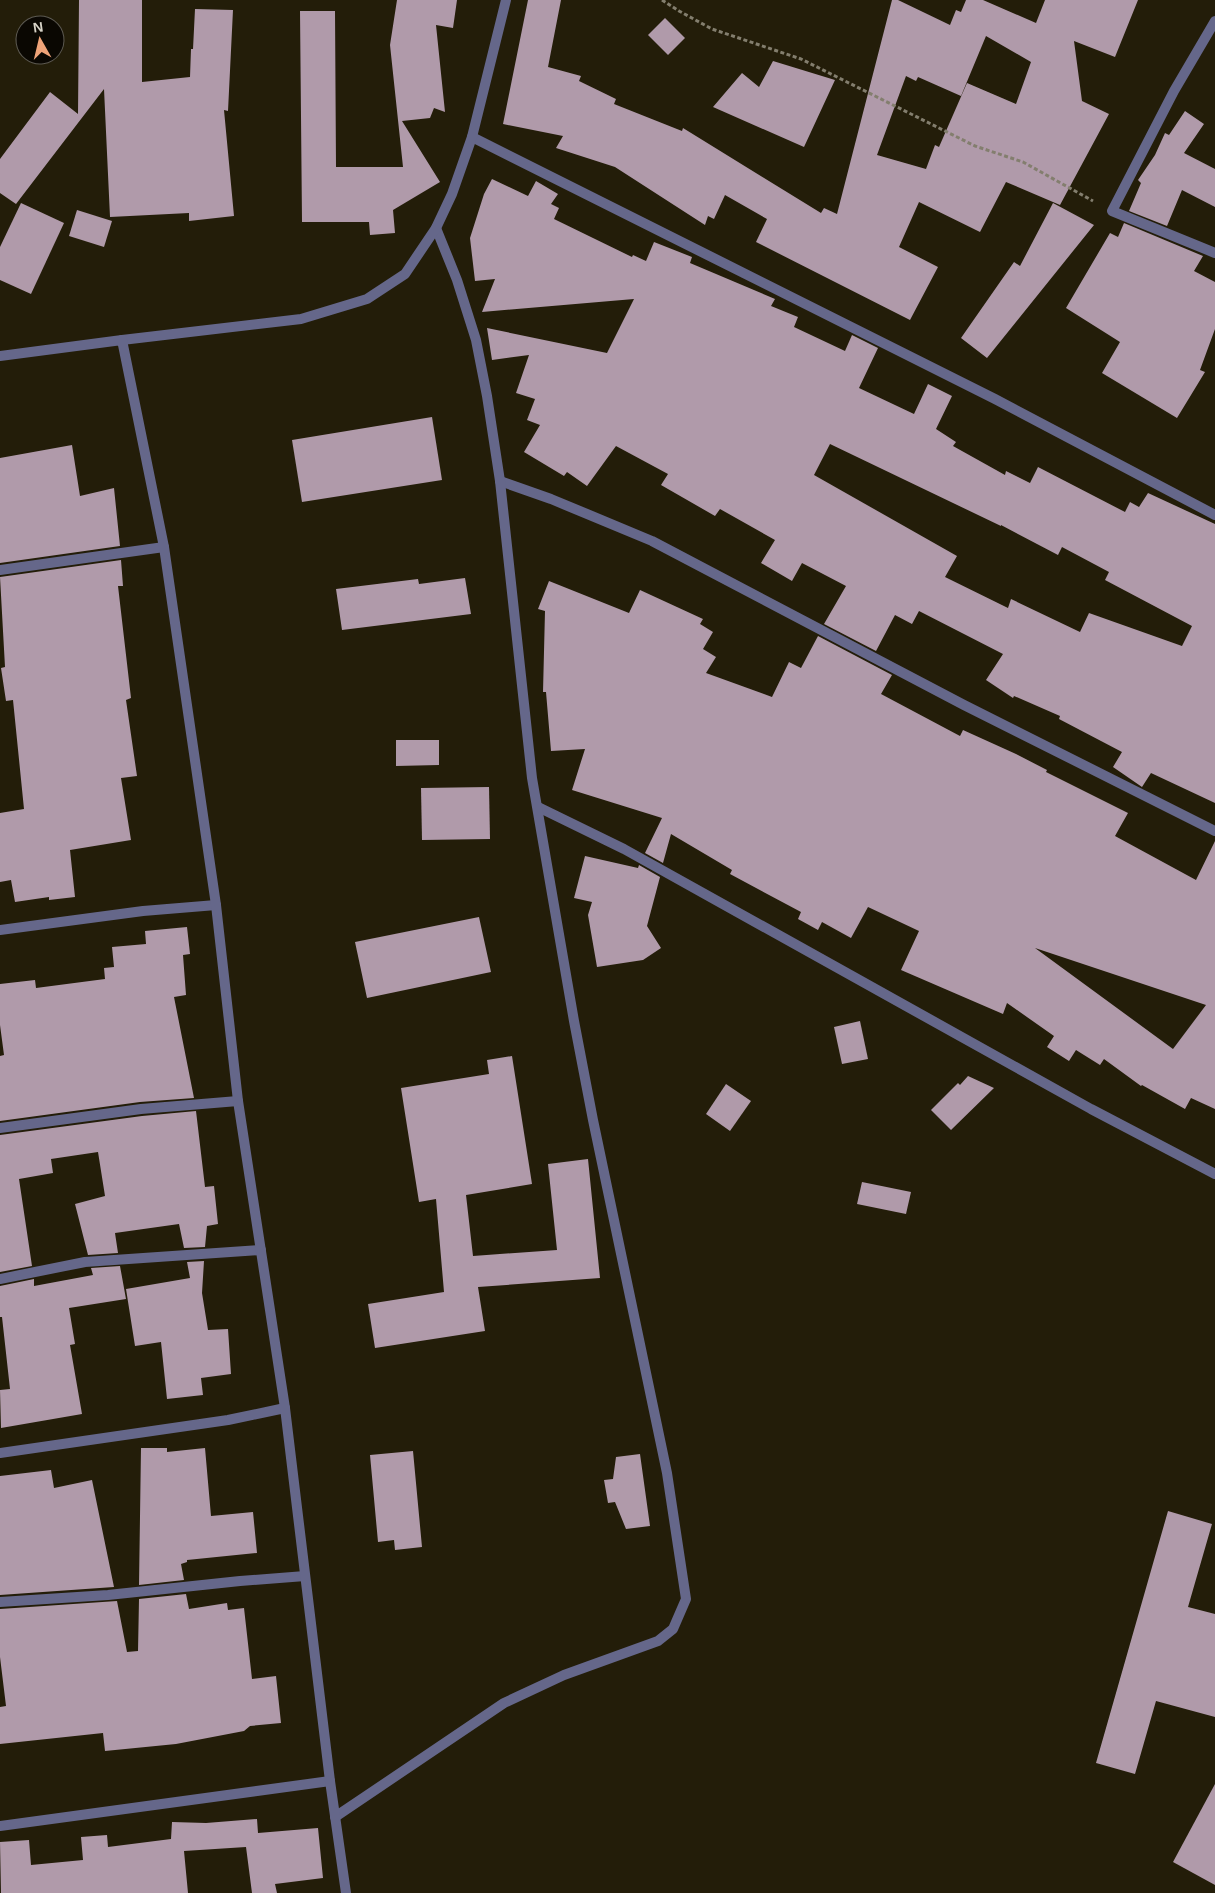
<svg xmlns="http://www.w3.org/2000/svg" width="1215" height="1893" font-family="Arial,sans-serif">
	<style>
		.building { fill: #b09aaa; fill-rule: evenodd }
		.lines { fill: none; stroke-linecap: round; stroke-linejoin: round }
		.path { stroke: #837e6e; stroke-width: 3; stroke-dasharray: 4 2.5; stroke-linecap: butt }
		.minor { stroke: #65678a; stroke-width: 10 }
		.tertiary { stroke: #65678a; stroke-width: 10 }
	</style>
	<rect width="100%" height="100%" fill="#231d09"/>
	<g class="building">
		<polygon points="79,0 142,0 142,82 190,77 191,49 193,49 195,9 233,10 228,111 224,110 234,216 189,221 189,213 110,217 104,89 16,204 0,193 0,159 50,92 78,114"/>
		<polygon points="397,0 457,0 453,28 436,25 445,112 434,108 430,118 402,121 440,182 393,210 395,233 370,235 369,222 302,222 300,11 335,11 336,167 403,167 390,45"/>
		<path d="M528,0H561L548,67L581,76L579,81L616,99L614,104L682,131L683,128L821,213L824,208L837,214L892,0H898L950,25L956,10L961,12L966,0H983L1036,23L1045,0H1138L1115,57L1074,41L1082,101L1109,114L1060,205L1006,182L980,232L919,202L899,247L938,267L910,320L756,242L767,219L725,195L714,219L708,216L705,225L615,167L556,148L563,136L503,124ZM986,36L1031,62L1016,104L967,83L939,147L935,145L926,169L877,155L906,76L916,81L918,77L961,96Z"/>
		<polygon points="665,18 685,38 668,55 648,35"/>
		<polygon points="773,61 835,80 804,147 713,107 742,73 759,87"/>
		<polygon points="1185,111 1204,124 1184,153 1215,169 1215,207 1182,190 1167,226 1129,211 1141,183 1138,180 1155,155 1165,133 1169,135"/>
		<path d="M492,179L528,196L536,181L558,194L551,204L559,208L554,219L632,257L633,255L646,261L654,242L692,257L690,263L775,299L771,306L798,317L794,327L845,351L852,335L878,348L859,388L914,414L928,384L952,396L936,429L956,442L953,446L1005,475L1006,471L1030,483L1038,467L1125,512L1130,502L1139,507L1148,493L1215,524V803L1151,773L1142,787L1113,767L1122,752L1059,719L1060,716L1014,696L1013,698L986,680L1003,654L919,611L912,624L895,615L876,651L824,624L846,586L802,563L792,581L761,563L775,540L720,509L715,516L661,485L668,474L616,446L587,486L567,472L564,476L524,452L540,425L527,420L535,399L516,393L529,355L492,360L487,328L607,353L634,299L482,312L495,279L475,281L470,238L484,194ZM830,444L1001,526V525L1058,555L1062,547L1109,572L1105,580L1192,626L1182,646L1089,613L1080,632L1011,599L1008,608L945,577L957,556L814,475Z"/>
		<polygon points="21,203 64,223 31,294 0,280 0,247"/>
		<polygon points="1053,203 1094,225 987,358 961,338 1014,262 1020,266"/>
		<polygon points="77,210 112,221 104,247 69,236"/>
		<polygon points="1124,223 1203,256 1194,271 1215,282 1215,329 1200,370 1205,372 1177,418 1102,373 1120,342 1066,308 1110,233 1118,237"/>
		<polygon points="432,417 442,480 302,502 292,440"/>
		<polygon points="72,445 80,496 114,488 120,546 0,563 0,458"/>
		<polygon points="121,560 123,586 118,586 131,698 126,700 137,776 121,778 131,840 70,850 75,897 49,900 49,897 15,902 11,880 0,882 0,813 24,809 13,700 6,701 1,668 5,667 0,577"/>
		<polygon points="465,578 471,614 342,630 336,589 418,579 419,584"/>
		<path d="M549,581L629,613L640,590L703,619L700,624L713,632L703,649L716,657L706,673L772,697L789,662L801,668L818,636L892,675L881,694L960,736L963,730L1016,754L1047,770L1046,772L1128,813L1115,836L1196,880L1215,841V1109L1191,1098L1185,1109L1142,1085L1141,1086L1104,1059L1100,1065L1076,1050L1069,1061L1047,1047L1054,1036L1007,1003L1003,1014L901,970L919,931L868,907L851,938L822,922L818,930L798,919L801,912L730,874L732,870L671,834L663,863L645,853L662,818L572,790L585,749L551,751L546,692H543L545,611L538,609ZM1035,948L1206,1005L1173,1049Z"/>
		<polygon points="396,740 439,740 439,765 396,766"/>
		<polygon points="489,787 490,839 422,840 421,788"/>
		<polygon points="585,856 638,868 639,865 660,877 647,926 661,948 643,960 597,967 588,915 592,902 574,898"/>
		<polygon points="479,917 491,972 367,998 355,942"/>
		<polygon points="187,927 190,954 183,955 186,995 174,997 194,1098 140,1102 0,1121 0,1056 4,1055 0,1025 0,984 35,980 36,988 105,979 104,968 114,967 112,947 146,944 145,931"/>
		<polygon points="860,1021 868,1059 842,1064 834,1027"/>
		<polygon points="512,1056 532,1184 466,1195 473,1256 557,1250 548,1164 588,1159 600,1278 478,1287 485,1331 375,1348 368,1304 444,1292 436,1199 419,1202 401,1088 489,1074 487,1060"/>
		<polygon points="968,1076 994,1088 951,1130 931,1110 958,1083 960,1085"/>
		<polygon points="726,1084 751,1101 730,1131 706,1114"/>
		<polygon points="196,1111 205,1187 214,1186 218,1224 207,1226 205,1247 184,1248 179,1224 115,1233 118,1253 88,1255 75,1204 105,1196 98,1152 51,1159 53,1173 19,1179 32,1266 0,1272 0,1135 142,1116"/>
		<polygon points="862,1182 911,1192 906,1214 857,1204"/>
		<polygon points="204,1261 202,1293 208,1330 228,1329 231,1374 201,1378 203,1395 167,1399 161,1342 135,1346 126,1289 190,1278 187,1262"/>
		<polygon points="120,1266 126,1299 69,1308 75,1344 70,1345 82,1414 1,1428 0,1390 10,1389 2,1317 0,1317 0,1286 34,1279 34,1286 93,1275 91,1268"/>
		<polygon points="141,1448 167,1448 167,1452 205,1448 211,1516 253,1512 257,1553 187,1560 187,1562 181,1564 184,1580 139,1585"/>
		<polygon points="413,1451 422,1547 395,1550 394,1540 378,1542 370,1455"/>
		<polygon points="640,1454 650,1526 626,1529 615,1502 608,1503 604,1480 613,1479 616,1457"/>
		<polygon points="51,1470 54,1488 92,1480 114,1587 0,1595 0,1476"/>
		<polygon points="1168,1511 1212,1524 1188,1607 1215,1614 1215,1717 1156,1701 1135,1774 1096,1763"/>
		<polygon points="186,1594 189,1609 227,1603 228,1610 244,1608 252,1679 276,1676 281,1723 250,1726 244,1731 176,1744 105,1751 103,1733 0,1744 0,1707 6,1706 0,1657 0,1609 117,1601 127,1652 138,1651 139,1599"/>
		<polygon points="1215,1784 1215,1885 1173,1862"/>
		<polygon points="257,1819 258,1833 318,1828 323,1878 275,1884 277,1893 252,1893 246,1847 184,1851 188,1893 1,1893 0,1842 29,1840 31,1865 83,1860 81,1837 107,1835 108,1847 171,1839 172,1822 206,1823"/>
	</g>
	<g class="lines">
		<polyline class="path" points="662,0 679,11 712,29 801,59 975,146 1023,162 1093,201"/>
		<g class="minor">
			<polyline points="1215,21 1174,91 1112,211 1215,253"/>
			<polyline points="472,137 995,399 1215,515"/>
			<polyline points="500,481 551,499 652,541 964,705 1215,831"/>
			<polyline points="0,570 164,547"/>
			<polyline points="538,807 624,849 1091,1109 1215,1174"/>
			<polyline points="0,930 143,911 216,905"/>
			<polyline points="0,1128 141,1109 238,1101"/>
			<polyline points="0,1279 85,1262 261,1250"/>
			<polyline points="0,1453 228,1420 285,1408"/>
			<polyline points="0,1602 108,1595 240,1581 305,1576"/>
			<polyline points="335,1817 504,1703 564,1675 658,1641 673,1629 686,1599 667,1473 593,1120 574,1021 532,778 500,481 487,396 476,340 457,280 436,228"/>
			<polyline points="0,1826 330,1781"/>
		</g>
		<g class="tertiary">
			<polyline points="122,340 301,319 367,299 405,274 436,228 452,194 472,137 506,0"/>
			<polyline points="0,356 122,340 164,547 216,905 238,1101 285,1408 330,1781 346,1893"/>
		</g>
	</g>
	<g transform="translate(40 40) rotate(352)"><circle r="24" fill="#0a0702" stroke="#5c5951"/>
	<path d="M0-4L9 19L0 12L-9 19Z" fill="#efa378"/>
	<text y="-8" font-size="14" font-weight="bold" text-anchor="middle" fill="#d7d3c7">N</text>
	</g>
</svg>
